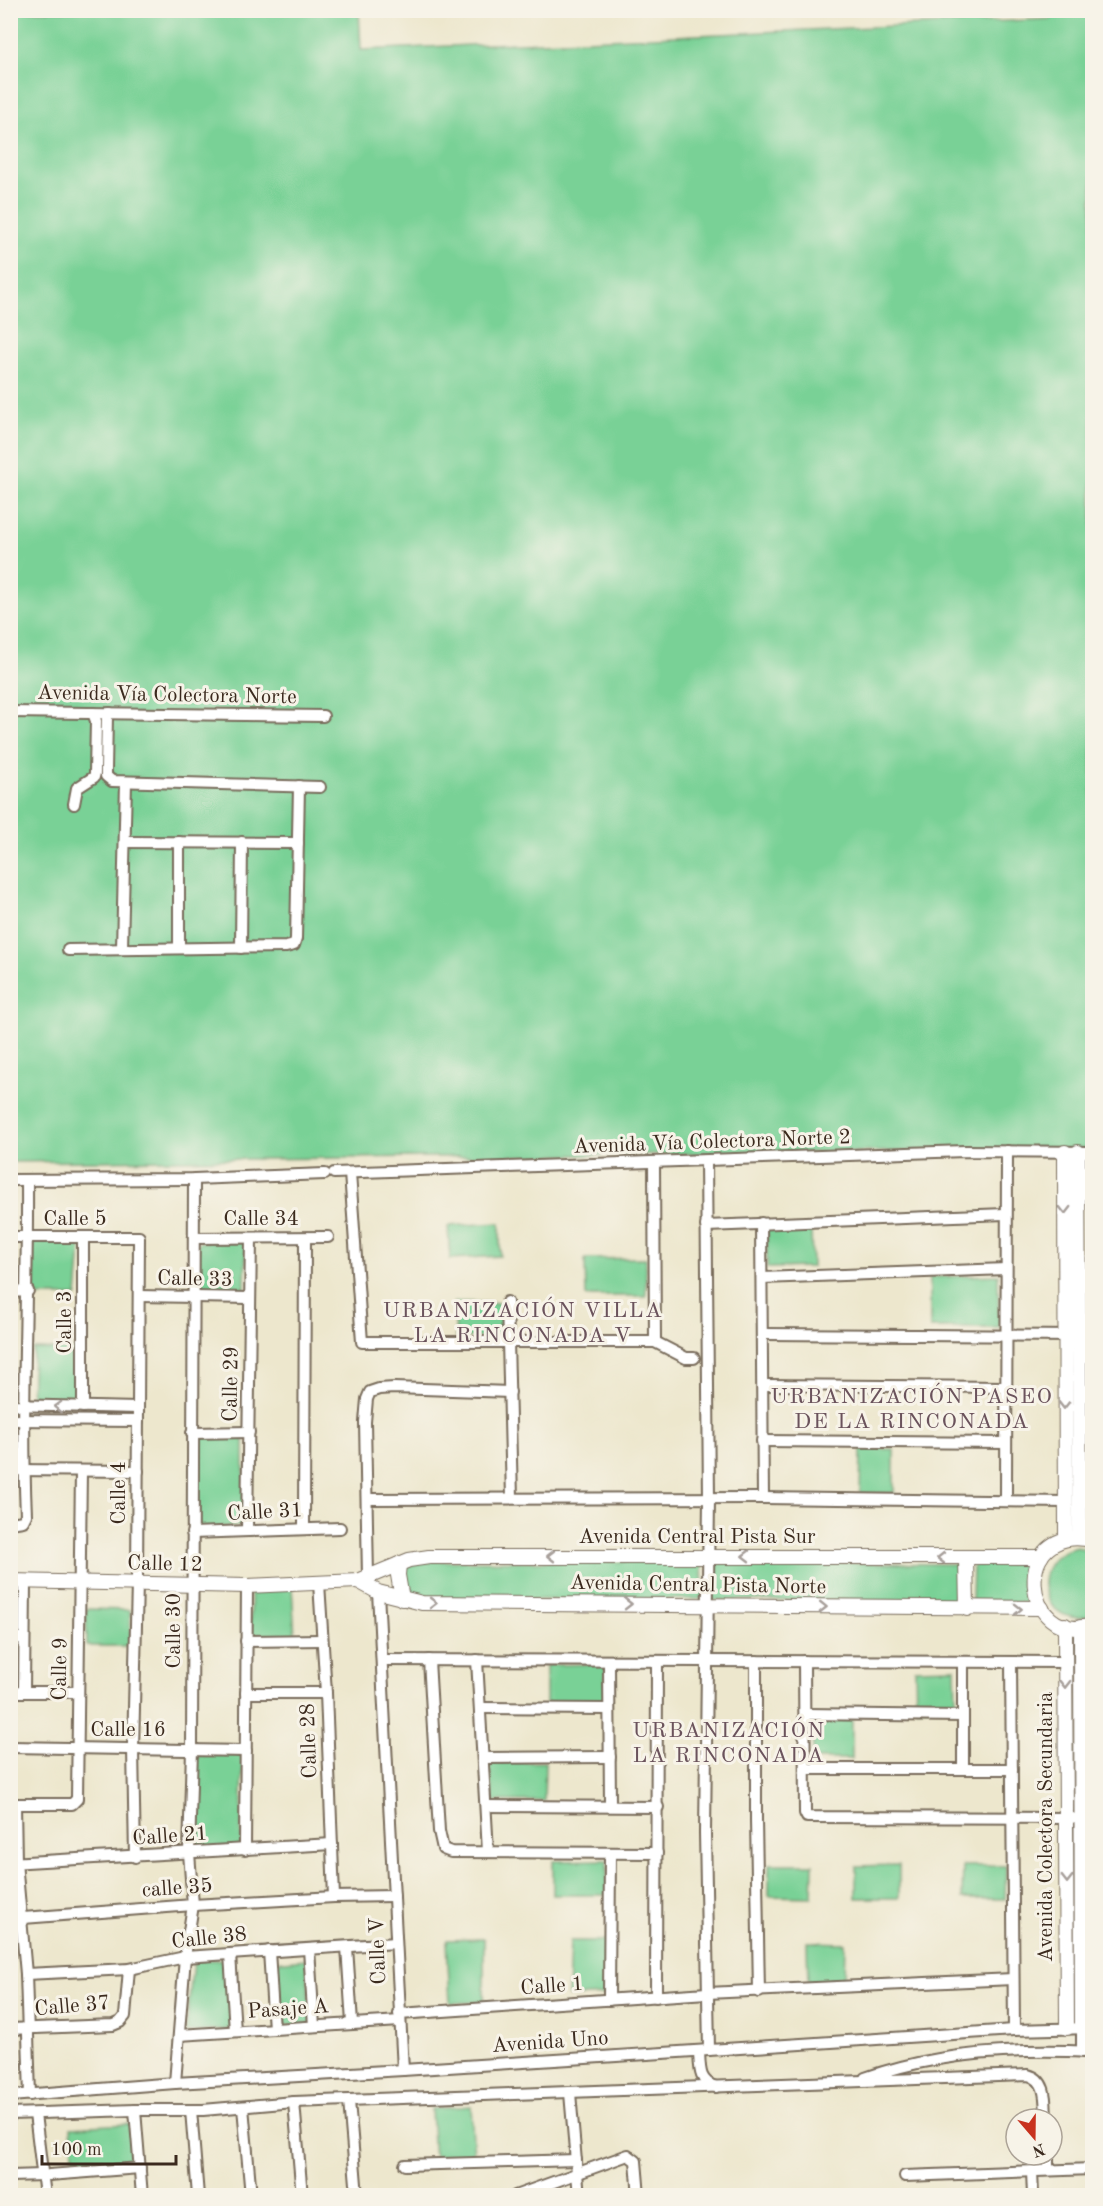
<svg xmlns="http://www.w3.org/2000/svg" width="1103" height="2206" font-family="'Old Standard TT',serif">
	<style>
		.green { fill: #79d196; stroke: #5a7e5a; stroke-width: 1.5 }
		.lines { fill: none; stroke-linecap: round; stroke-linejoin: round }
		.street-casing { stroke: #796c5b; stroke-width: 14 }
		.secondary-casing { stroke: #796c5b; stroke-width: 16 }
		.street { stroke: #fff; stroke-width: 10 }
		.secondary { stroke: #fff; stroke-width: 14 }
		.oneway { stroke: #a79f9a }
		.labels { text-anchor: middle; stroke-width: 6; stroke-linejoin: round; paint-order: stroke }
		.street-label { font-size: 21px; fill: #3b2a1e; stroke: #f7f3e8 }
		.neighbourhood-label { font-size: 22px; letter-spacing: 1.5px; fill: #6b535c; stroke: #f7f3e8 }
	</style>
	<rect width="100%" height="100%" fill="#f7f3e8"/>
	<filter id="ink" filterUnits="userSpaceOnUse"><feTurbulence type="fractalNoise" baseFrequency=".0167" numOctaves="2"/><feDisplacementMap in="SourceGraphic" scale="12" xChannelSelector="R" yChannelSelector="G"/><feConvolveMatrix kernelMatrix="1 2 1 2 8 2 1 2 1" color-interpolation-filters="sRGB"/></filter>
	<filter id="wash" filterUnits="userSpaceOnUse"><feTurbulence type="fractalNoise" baseFrequency=".008" numOctaves="4" result="noise"/><feDisplacementMap in="SourceGraphic" scale="24" xChannelSelector="R" yChannelSelector="G"/><feGaussianBlur stdDeviation="1.35" result="paint"/><feColorMatrix in="noise" values="0 0 0 0 0 0 0 0 0 0 0 0 0 0 0 0 0 1.4 0 .05"/><feComposite in="paint" operator="in"/></filter>
	<g filter="url(#wash)">
		<rect width="100%" height="100%" fill="#ede7cd"/>
		<g class="green">
			<polygon points="10,11 359,11 361,50 1051,19 1051,11 1092,11 1092,1149 11,1162"/>
			<polygon points="500,1223 500,1256 450,1259 448,1226"/>
			<polygon points="811,1227 812,1267 767,1268 767,1229"/>
			<polygon points="35,1241 78,1242 81,1246 77,1296 34,1296 33,1243"/>
			<polygon points="201,1242 243,1242 246,1245 245,1289 242,1292 202,1293 200,1292 198,1244"/>
			<polygon points="646,1258 646,1296 586,1296 585,1259"/>
			<polygon points="998,1275 999,1328 930,1328 930,1277"/>
			<polygon points="454,1302 502,1303 503,1338 456,1337"/>
			<polygon points="33,1349 78,1350 78,1400 76,1404 31,1401"/>
			<polygon points="239,1436 244,1440 244,1521 242,1526 200,1528 198,1525 197,1440 200,1437"/>
			<polygon points="861,1449 894,1449 894,1493 860,1493"/>
			<path d="M1076,1547L1092,1550V1615C1045,1632 1020,1562 1076,1547Z"/>
			<polygon points="417,1561 699,1562 702,1564 703,1595 700,1599 423,1600 404,1589 405,1568"/>
			<polygon points="717,1562 957,1564 961,1564 961,1602 711,1600 713,1564"/>
			<polygon points="1027,1563 1028,1565 1025,1585 1027,1603 972,1602 973,1565"/>
			<rect x="11" y="1587" width="9" height="46"/>
			<polygon points="292,1587 295,1637 253,1637 251,1633 251,1591"/>
			<polygon points="86,1609 130,1610 131,1646 87,1646"/>
			<polygon points="1071,1636 1075,1636 1075,1771 1073,1771 1071,1769"/>
			<polygon points="602,1664 605,1668 605,1702 603,1705 546,1703 546,1665"/>
			<polygon points="955,1668 956,1707 916,1708 915,1669"/>
			<polygon points="813,1719 852,1720 852,1759 813,1759"/>
			<polygon points="239,1753 243,1758 241,1844 238,1847 195,1847 195,1755"/>
			<polygon points="545,1762 544,1801 493,1801 489,1763"/>
			<polygon points="1071,1832 1076,1832 1077,2015 1072,2015"/>
			<polygon points="607,1860 607,1895 553,1895 553,1861"/>
			<polygon points="769,1864 813,1864 812,1897 769,1896"/>
			<polygon points="899,1865 899,1898 856,1898 856,1866"/>
			<polygon points="963,1866 1006,1866 1005,1899 962,1899"/>
			<polygon points="484,1939 484,2002 450,2003 447,1940"/>
			<polygon points="570,1941 608,1941 608,1995 568,1997"/>
			<polygon points="807,1942 845,1943 844,1980 808,1982"/>
			<polygon points="229,1959 232,2029 186,2033 193,1961"/>
			<polygon points="306,1959 312,2023 277,2027 274,1962"/>
			<polygon points="471,2106 474,2158 434,2161 431,2109"/>
			<polygon points="129,2124 131,2164 74,2167 71,2127"/>
		</g>
	</g>
	<g filter="url(#ink)">
		<g class="lines">
			<defs>
				<g id="street">
					<polyline points="10,712 323,716"/>
					<polyline points="110,713 107,716 106,769 106,776 112,781 320,787"/>
					<polyline points="74,804 77,788 94,777 95,773 96,721 93,713"/>
					<polyline points="125,842 298,843"/>
					<polyline points="122,948 126,782"/>
					<polyline points="179,948 179,842"/>
					<polyline points="241,948 242,842"/>
					<polyline points="68,950 286,947 294,945 296,939 299,786"/>
					<polyline points="706,1161 709,1499 705,1833 709,2050"/>
					<polyline points="654,1163 655,1342"/>
					<polyline points="334,1173 965,1151 1092,1152"/>
					<polyline points="350,1173 362,1342 655,1342 686,1358 694,1358"/>
					<polyline points="10,1180 194,1179 325,1174"/>
					<polyline points="761,1223 763,1498"/>
					<polyline points="706,1226 1005,1214"/>
					<polyline points="10,1237 139,1237 137,1583 133,1749 135,1857"/>
					<polyline points="194,1238 328,1237"/>
					<polyline points="762,1278 1006,1269"/>
					<polyline points="10,1292 28,1291"/>
					<polyline points="139,1296 250,1298"/>
					<polyline points="507,1302 512,1498"/>
					<polyline points="763,1334 1079,1336 1092,1335"/>
					<polyline points="763,1385 1006,1387"/>
					<polyline points="1079,1390 1092,1390"/>
					<polyline points="10,1405 138,1408"/>
					<polyline points="83,1407 83,1237"/>
					<polyline points="10,1420 138,1421"/>
					<polyline points="192,1433 249,1432"/>
					<polyline points="762,1441 1006,1443"/>
					<polyline points="10,1470 138,1471"/>
					<polyline points="367,1499 763,1498 1065,1502"/>
					<polyline points="1006,1500 1007,1151"/>
					<polyline points="1080,1501 1092,1501"/>
					<path d="M10,1523L23,1521L26,1515C21,1404 28,1291 27,1180"/>
					<polyline points="304,1528 305,1238"/>
					<polyline points="247,1531 251,1238"/>
					<polyline points="192,1533 340,1528"/>
					<polyline points="368,1576 365,1422 367,1399 370,1392 379,1389 394,1388 510,1392"/>
					<polyline points="319,1583 326,1693 334,1897"/>
					<polyline points="378,1592 403,2070"/>
					<polyline points="10,1638 24,1638"/>
					<polyline points="246,1641 322,1640"/>
					<polyline points="382,1660 1065,1662"/>
					<polyline points="429,1660 439,1831 443,1849 451,1852 657,1853"/>
					<polyline points="477,1660 488,1852"/>
					<polyline points="609,1661 610,1806"/>
					<polyline points="756,1661 756,1820 759,1992"/>
					<polyline points="804,1661 805,1813 807,1817 1072,1818"/>
					<polyline points="963,1662 963,1769"/>
					<polyline points="1011,1662 1014,2030"/>
					<polyline points="10,1692 78,1692"/>
					<polyline points="24,1692 25,1582"/>
					<polyline points="246,1693 326,1693"/>
					<polyline points="480,1708 609,1709"/>
					<polyline points="806,1714 963,1716"/>
					<polyline points="10,1747 246,1751"/>
					<polyline points="483,1758 610,1757"/>
					<polyline points="805,1769 1012,1769"/>
					<polyline points="10,1804 72,1804 77,1799 81,1471"/>
					<polyline points="15,1804 16,1862 26,1974 30,2095"/>
					<polyline points="486,1806 658,1807"/>
					<polyline points="245,1850 247,1586"/>
					<polyline points="10,1863 332,1844"/>
					<polyline points="10,1919 193,1905 334,1897 394,1896"/>
					<polyline points="347,1947 352,2023"/>
					<polyline points="309,1949 314,2026"/>
					<polyline points="269,1951 274,2029"/>
					<polyline points="230,1954 235,2031"/>
					<polyline points="26,1974 129,1969 185,1957 396,1943"/>
					<polyline points="656,1997 657,1661"/>
					<polyline points="609,2000 610,1854"/>
					<polyline points="399,2014 707,1993 1013,1979"/>
					<polyline points="1082,2028 1082,2052"/>
					<polyline points="10,2029 113,2025 120,2022 125,2016 129,1969"/>
					<polyline points="179,2035 400,2021"/>
					<path d="M699,2051C700,2067 698,2082 716,2087"/>
					<path d="M865,2078C937,2052 1016,2048 1092,2052"/>
					<polyline points="175,2083 185,1957 193,1905 189,1853 192,1749 194,1179"/>
					<polyline points="570,2093 579,2196"/>
					<polyline points="10,2096 175,2083 403,2070 1014,2030 1092,2028"/>
					<polyline points="349,2101 357,2196"/>
					<polyline points="294,2102 302,2196"/>
					<polyline points="243,2107 251,2196"/>
					<polyline points="135,2110 142,2196"/>
					<polyline points="191,2110 198,2196"/>
					<path d="M10,2114L135,2110H203L294,2102L1028,2075C1048,2080 1045,2102 1046,2119"/>
					<polyline points="35,2114 45,2196"/>
					<polyline points="1048,2155 1048,2170"/>
					<polyline points="405,2165 576,2160"/>
					<polyline points="1032,2171 1033,2196"/>
					<polyline points="49,2175 140,2168"/>
					<polyline points="10,2176 43,2175"/>
					<polyline points="905,2176 1092,2169"/>
					<polyline points="515,2196 628,2155 636,2161 639,2196"/>
				</g>
				<g id="secondary">
					<polyline points="1065,1152 1066,1539"/>
					<polyline points="1078,1152 1080,1533 1081,1538"/>
					<path d="M1092,1540C1010,1522 1021,1648 1092,1625"/>
					<polyline points="966,1558 967,1609"/>
					<polyline points="399,1564 398,1575 402,1599"/>
					<polyline points="10,1581 247,1586 358,1581 409,1560 429,1557 1041,1557"/>
					<polyline points="358,1581 378,1592 422,1603 1042,1608"/>
					<polyline points="1065,1625 1067,2028"/>
					<polyline points="1081,1627 1082,2028"/>
				</g>
			</defs>
			<use href="#street" class="street-casing"/>
			<use href="#secondary" class="secondary-casing"/>
			<use href="#street" class="street"/>
			<use href="#secondary" class="secondary"/>
		</g>
		<defs><path id="oneway-chevron" d="M-2-3.5L2.5 0L-2 3.5" fill="none" stroke-width="1.6" stroke-linecap="round" stroke-linejoin="round" transform="scale(1.5)"/></defs>
		<g class="oneway">
			<use href="#oneway-chevron" transform="translate(1065 1210) rotate(90)"/>
			<use href="#oneway-chevron" transform="translate(1064 1405) rotate(90)"/>
			<use href="#oneway-chevron" transform="translate(58 1407) rotate(-178)"/>
			<use href="#oneway-chevron" transform="translate(551 1556) rotate(180)"/>
			<use href="#oneway-chevron" transform="translate(746 1556) rotate(-180)"/>
			<use href="#oneway-chevron" transform="translate(941 1558) rotate(-180)"/>
			<use href="#oneway-chevron" transform="translate(433 1603)"/>
			<use href="#oneway-chevron" transform="translate(628 1604)"/>
			<use href="#oneway-chevron" transform="translate(823 1607) rotate(1)"/>
			<use href="#oneway-chevron" transform="translate(1018 1609) rotate(-1)"/>
			<use href="#oneway-chevron" transform="translate(1065 1684) rotate(90)"/>
			<use href="#oneway-chevron" transform="translate(1067 1879) rotate(90)"/>
		</g>
	</g>
	<g class="labels">
		<g class="street-label">
			<text transform="translate(167 694) rotate(1)" y="7">Avenida Vía Colectora Norte</text>
			<text transform="translate(712 1141) rotate(-2)" y="7">Avenida Vía Colectora Norte 2</text>
			<text x="75" y="1225">Calle 5</text>
			<text x="261" y="1225">Calle 34</text>
			<text transform="translate(195 1278) rotate(1)" y="7">Calle 33</text>
			<text transform="translate(64 1322) rotate(-90)" y="7">Calle 3</text>
			<text transform="translate(230 1384) rotate(-89)" y="7">Calle 29</text>
			<text transform="translate(118 1493) rotate(-90)" y="7">Calle 4</text>
			<text transform="translate(265 1511) rotate(-3)" y="7">Calle 31</text>
			<text x="697" y="1543">Avenida Central Pista Sur</text>
			<text transform="translate(165 1563) rotate(1)" y="7">Calle 12</text>
			<text transform="translate(698 1584) rotate(1)" y="7">Avenida Central Pista Norte</text>
			<text transform="translate(173 1631) rotate(-90)" y="7">Calle 30</text>
			<text transform="translate(59 1669) rotate(-89)" y="7">Calle 9</text>
			<text x="128" y="1736">Calle 16</text>
			<text transform="translate(308 1741) rotate(-92)" y="7">Calle 28</text>
			<text transform="translate(1045 1827) rotate(-90)" y="7">Avenida Colectora Secundaria</text>
			<text transform="translate(170 1835) rotate(-4)" y="7">Calle 21</text>
			<text transform="translate(177 1887) rotate(-4)" y="7">calle 35</text>
			<text transform="translate(209 1937) rotate(-6)" y="7">Calle 38</text>
			<text transform="translate(377 1951) rotate(-92)" y="7">Calle V</text>
			<text transform="translate(552 1985) rotate(-4)" y="7">Calle 1</text>
			<text transform="translate(72 2005) rotate(-5)" y="7">Calle 37</text>
			<text transform="translate(288 2008) rotate(-4)" y="7">Pasaje A</text>
			<text transform="translate(550 2041) rotate(-4)" y="7">Avenida Uno</text>
		</g>
		<g class="neighbourhood-label">
			<text x="523" y="1317">URBANIZACIÓN VILLA<tspan x="523" dy="25">LA RINCONADA V</tspan></text>
			<text x="912" y="1403">URBANIZACIÓN PASEO<tspan x="912" dy="25">DE LA RINCONADA</tspan></text>
			<text x="729" y="1737">URBANIZACIÓN<tspan x="729" dy="25">LA RINCONADA</tspan></text>
		</g>
	</g>
	<rect width="1103" height="2206" fill="none" stroke="#f7f3e8" stroke-width="36"/>
	<g transform="translate(1034 2137) rotate(160)"><circle r="28" fill="#f7f3e8" stroke="#aca397" stroke-width="1.5"/>
	<path d="M0-4.5L10 22L0 15L-10 22Z" fill="#c8321e"/>
	<text y="-9" font-size="16" font-weight="bold" text-anchor="middle" fill="#3b2a1e">N</text>
	</g>
	<path d="M42 2155v9h134v-9" fill="none" stroke="#3b2a1e" stroke-width="3"/>
	<text x="51" y="2155" font-size="18" fill="#3b2a1e" stroke="#f7f3e8" stroke-width="4.5" paint-order="stroke">100 m</text>
</svg>
